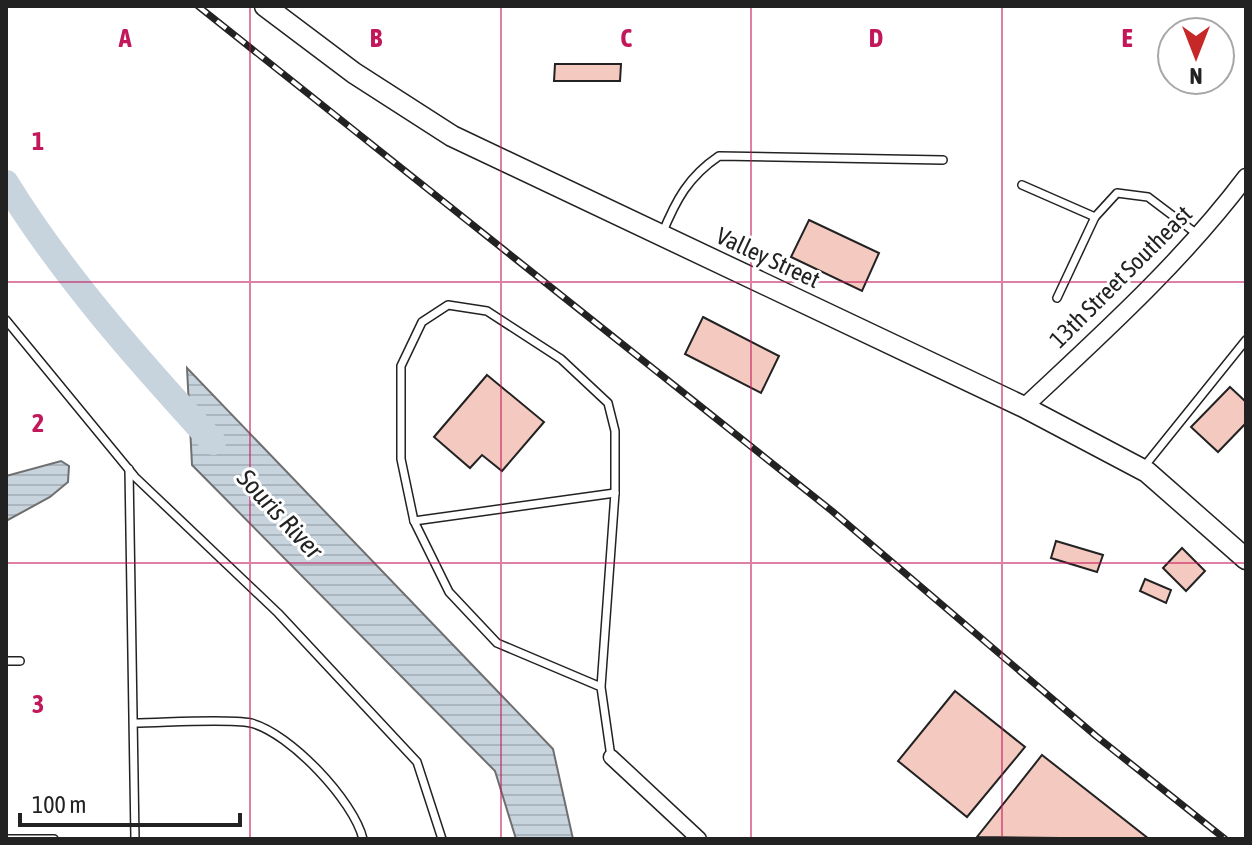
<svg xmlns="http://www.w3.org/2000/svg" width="1252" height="845" font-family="'Asap Condensed',sans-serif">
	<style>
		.water { fill: url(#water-rules); stroke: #6f6f6f; stroke-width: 2 }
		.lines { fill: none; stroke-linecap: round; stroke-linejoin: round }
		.river { stroke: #c7d3dd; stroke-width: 26 }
		.building { fill: #f3c9c0; stroke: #222; stroke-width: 2 }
		.service-casing { stroke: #222; stroke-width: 10 }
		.minor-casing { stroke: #222; stroke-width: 17 }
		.tertiary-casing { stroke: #222; stroke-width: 19 }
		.primary-casing { stroke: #222; stroke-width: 23 }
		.service { stroke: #fff; stroke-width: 7 }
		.minor { stroke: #fff; stroke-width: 14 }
		.tertiary { stroke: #fff; stroke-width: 16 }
		.primary { stroke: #fff; stroke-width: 20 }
		.rail-casing { stroke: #222; stroke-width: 7 }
		.rail { stroke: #fff; stroke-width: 4; stroke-dasharray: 12; stroke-linecap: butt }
		.grid { fill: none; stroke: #c2185b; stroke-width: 2; stroke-opacity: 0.55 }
		.labels { text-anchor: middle; stroke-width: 6; stroke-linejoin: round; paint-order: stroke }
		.street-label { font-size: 24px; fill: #222; stroke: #fff }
		.water-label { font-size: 26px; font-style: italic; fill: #222; stroke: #fff }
		.grid-label { font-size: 26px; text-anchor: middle; font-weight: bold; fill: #c2185b; stroke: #fff; stroke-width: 6; stroke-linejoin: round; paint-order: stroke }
	</style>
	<defs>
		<pattern id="water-rules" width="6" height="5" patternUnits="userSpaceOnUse" patternTransform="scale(2)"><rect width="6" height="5" fill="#c7d3dd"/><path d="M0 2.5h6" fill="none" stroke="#abb5bd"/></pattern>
	</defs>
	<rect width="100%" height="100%" fill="#fff"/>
	<g class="water">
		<polygon points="187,368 553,749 573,839 516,839 495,771 192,465"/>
		<polygon points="61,461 69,466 68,482 50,497 6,521 6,476"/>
	</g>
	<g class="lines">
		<path class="river" d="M6,183C64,277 139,361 213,442"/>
	</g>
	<g class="building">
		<polygon points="555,64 621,64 620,81 554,81"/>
		<polygon points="809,220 879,253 862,291 791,257"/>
		<polygon points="703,317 779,356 761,393 685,354"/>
		<polygon points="487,375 544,422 502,471 482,455 470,468 434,437"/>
		<polygon points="1230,387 1246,402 1246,423 1218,452 1191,427"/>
		<polygon points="1056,541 1103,555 1097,572 1051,558"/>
		<polygon points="1182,548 1205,571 1186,591 1163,568"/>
		<polygon points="1145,579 1171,590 1166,603 1140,591"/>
		<polygon points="955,691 1025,747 967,817 898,761"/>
		<polygon points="1042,755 1149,839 977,837"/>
	</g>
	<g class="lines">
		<defs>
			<g id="service">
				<polyline points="1022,185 1095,217"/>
				<path d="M662,234C676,200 688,177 719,156L943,160"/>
				<polyline points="1057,298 1095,217 1117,193 1148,197 1197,234"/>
				<polyline points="6,320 135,477 278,613 417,762 442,839"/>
				<polyline points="1143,468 1246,340"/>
				<polyline points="129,469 135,839"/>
				<polyline points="414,521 615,493"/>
				<polyline points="6,661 20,661"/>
				<polyline points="601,687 497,643 449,592 414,521 401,459 401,366 422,322 448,305 487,311 561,359 608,403 615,431 615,493 601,687 611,757"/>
				<path d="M134,723C163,723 225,718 251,723C290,733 354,801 363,839"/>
				<polyline points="6,839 54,839"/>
			</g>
			<polyline id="minor" points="611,757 699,839"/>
			<path id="tertiary" d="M1024,407C1102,334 1182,262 1246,177"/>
			<polyline id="primary" points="265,6 354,73 452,136 1024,407 1147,472 1246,559"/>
		</defs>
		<use href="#service" class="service-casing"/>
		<use href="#minor" class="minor-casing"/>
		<use href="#tertiary" class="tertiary-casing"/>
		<use href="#primary" class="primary-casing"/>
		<use href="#service" class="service"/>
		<use href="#minor" class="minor"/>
		<use href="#tertiary" class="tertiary"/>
		<use href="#primary" class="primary"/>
		<defs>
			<polyline id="rail" points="198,6 832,511 1096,736 1225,839"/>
		</defs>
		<use href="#rail" class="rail-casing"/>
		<use href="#rail" class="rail"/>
	</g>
	<path class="grid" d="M250,6V839M501,6V839M751,6V839M1002,6V839M6,282H1246M6,563H1246"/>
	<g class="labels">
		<g class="street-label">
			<text transform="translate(768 258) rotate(25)" y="8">Valley Street</text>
			<text transform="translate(1121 277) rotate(-45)" y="8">13th Street Southeast</text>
		</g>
		<g class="water-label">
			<text transform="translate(280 514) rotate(47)" y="9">Souris River</text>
		</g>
	</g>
	<g class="grid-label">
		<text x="125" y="47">A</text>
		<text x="376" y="47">B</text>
		<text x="626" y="47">C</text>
		<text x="876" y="47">D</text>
		<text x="1127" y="47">E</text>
		<text x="38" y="150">1</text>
		<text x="38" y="432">2</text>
		<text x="38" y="713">3</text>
	</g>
	<rect width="1252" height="845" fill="none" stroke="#222222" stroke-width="16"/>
	<g transform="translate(1196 56) rotate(180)"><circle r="38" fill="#ffffff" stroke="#a7a7a7" stroke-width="2"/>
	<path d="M0-6L14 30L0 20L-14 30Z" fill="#c62828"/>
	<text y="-12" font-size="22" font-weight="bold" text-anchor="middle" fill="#222222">N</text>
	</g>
	<path d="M20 813v12h220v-12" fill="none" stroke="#222222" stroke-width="4"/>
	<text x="32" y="813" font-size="24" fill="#222222" stroke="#ffffff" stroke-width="6" paint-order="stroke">100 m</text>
</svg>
